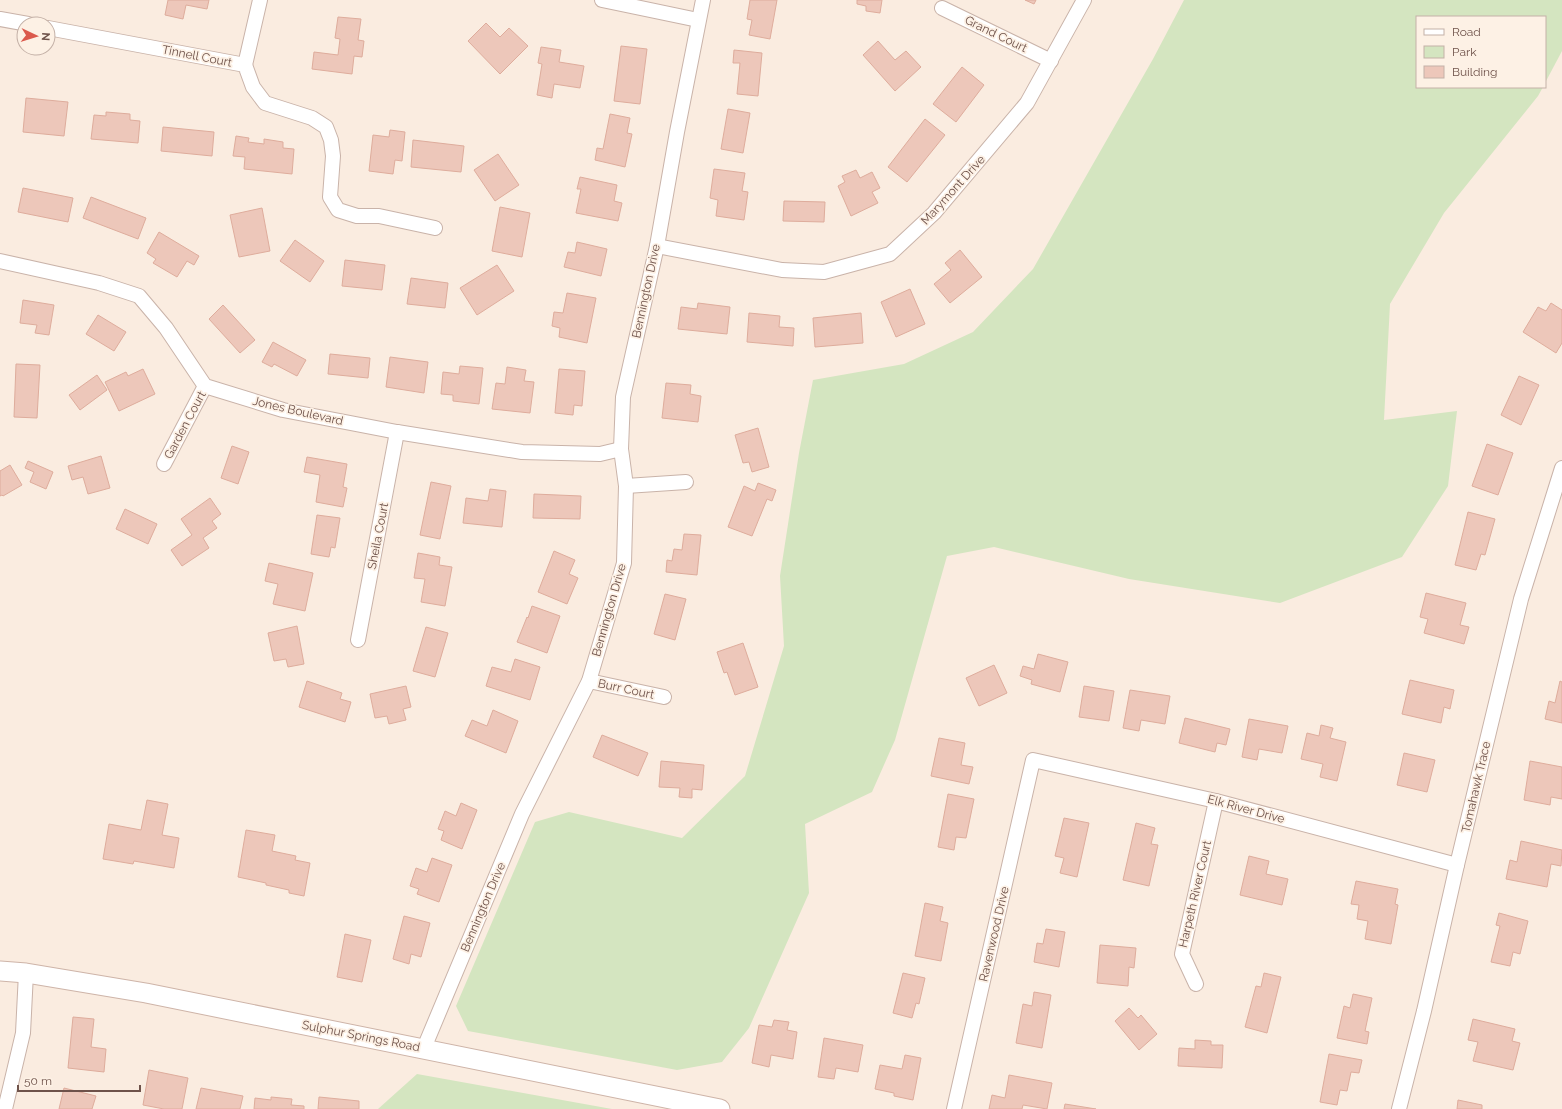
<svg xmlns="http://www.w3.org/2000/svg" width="1562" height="1109" font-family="Raleway,sans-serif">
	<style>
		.green { fill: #d4e5c0 }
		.building { fill: #edc7ba; stroke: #deac9c }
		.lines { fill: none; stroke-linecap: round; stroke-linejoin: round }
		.street-casing { stroke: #c9b3a9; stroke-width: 16 }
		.secondary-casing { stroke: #ceb4a8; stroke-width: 21 }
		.street { stroke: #fff; stroke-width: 14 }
		.secondary { stroke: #fff; stroke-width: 19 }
		.labels { text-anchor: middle; stroke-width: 3.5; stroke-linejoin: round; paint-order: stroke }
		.street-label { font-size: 12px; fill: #6e524a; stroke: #fdf1e5 }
	</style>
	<rect width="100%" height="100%" fill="#faece0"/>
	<g class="green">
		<polygon points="1184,0 1562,0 1562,51 1545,83 1545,17 1417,17 1417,87 1543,87 1538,96 1444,213 1390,304 1384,420 1457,411 1448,486 1402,557 1280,603 1129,579 994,547 947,556 895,740 872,792 805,824 809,893 749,1028 722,1062 677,1070 468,1031 456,1006 535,822 569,812 682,838 745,776 784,646 780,576 799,453 813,380 904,364 973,332 1033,269 1153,59"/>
		<polygon points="417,1074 612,1109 378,1109"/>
	</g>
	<g class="building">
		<polygon points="168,0 209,0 207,9 186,5 183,19 165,15"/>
		<polygon points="750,0 777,0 770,39 749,35 752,20 747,19"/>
		<polygon points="857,0 882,0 880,13 866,11 866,6 857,4"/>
		<polygon points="1025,0 1036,0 1034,4"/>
		<polygon points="338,17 361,19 358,40 364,41 362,57 354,56 352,74 312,69 314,52 338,55 340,39 335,38"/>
		<polygon points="486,23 500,37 509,28 528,46 500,74 468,41"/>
		<polygon points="878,41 895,60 906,51 921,67 895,91 863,55"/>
		<polygon points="621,46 647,49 640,104 614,101"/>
		<polygon points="541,47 561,50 559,62 584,66 580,88 554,84 552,98 537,95 542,64 538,63"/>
		<polygon points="734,50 762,53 758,96 737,94 740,63 733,63"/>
		<polygon points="962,67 984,85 956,122 933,104"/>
		<polygon points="26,98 68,102 64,136 23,132"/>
		<polygon points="728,109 750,113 743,153 721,149"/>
		<polygon points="106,112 130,114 130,120 140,121 138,143 91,139 94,115 106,116"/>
		<polygon points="610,114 630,118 627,133 632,134 625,167 595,160 597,148 603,149"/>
		<polygon points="925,119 945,135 907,182 888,167"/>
		<polygon points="163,127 214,132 212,156 161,151"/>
		<polygon points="390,130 405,132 402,161 395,160 393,174 369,171 373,135 389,137"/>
		<polygon points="236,136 249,138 248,142 264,144 264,139 283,142 283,148 294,149 292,174 244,169 245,157 233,156"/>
		<polygon points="413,140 464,146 461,172 411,167"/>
		<polygon points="498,154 519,185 495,201 474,170"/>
		<polygon points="714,169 745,173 742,191 748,192 744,220 716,216 718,200 710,198"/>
		<polygon points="856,170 860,178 872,172 880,188 872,192 878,203 851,216 838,186 845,182 842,176"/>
		<polygon points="580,177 617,185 614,201 622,203 618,221 576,213 581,189 577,189"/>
		<polygon points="23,188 73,198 68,222 18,212"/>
		<polygon points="91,197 146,218 138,239 83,218"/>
		<polygon points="784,201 825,202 824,222 783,221"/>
		<polygon points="500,207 530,213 522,257 492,251"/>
		<polygon points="262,208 270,251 239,257 230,215"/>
		<polygon points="159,232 199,256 194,265 187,261 177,277 153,263 156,259 147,253"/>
		<polygon points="295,240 324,261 310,282 280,261"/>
		<polygon points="577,242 607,249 601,276 564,267 568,252 575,253"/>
		<polygon points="960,250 982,277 950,303 934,284 951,270 945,263"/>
		<polygon points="345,260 385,265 382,290 342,286"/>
		<polygon points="497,265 514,291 477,315 460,288"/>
		<polygon points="411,278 448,283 445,308 407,304"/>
		<polygon points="910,289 925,324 896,337 881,302"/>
		<polygon points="567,293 596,298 587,343 559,337 560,328 552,326 554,312 563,313"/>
		<polygon points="23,300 54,305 49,335 35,333 37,325 20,323"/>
		<polygon points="698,303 730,307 727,334 678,329 681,307 697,309"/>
		<polygon points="1551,303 1562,310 1562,343 1556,353 1523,332 1538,307 1546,311"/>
		<polygon points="223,305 255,340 240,353 209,319"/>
		<polygon points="749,313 780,316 779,327 794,328 793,346 747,342"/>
		<polygon points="861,313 863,343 815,347 813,318"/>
		<polygon points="98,315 126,332 114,351 86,334"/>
		<polygon points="273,342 306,360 297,376 274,364 272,367 262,362"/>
		<polygon points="330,354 370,358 368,378 328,374"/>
		<polygon points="390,357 428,362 424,393 386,387"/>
		<polygon points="16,364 40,365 37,418 14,417"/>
		<polygon points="460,366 483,368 479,404 453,401 453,395 441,394 443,372 459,374"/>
		<polygon points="507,367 526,370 524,381 534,382 530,413 492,409 496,383 505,384"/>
		<polygon points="143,369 155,394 119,411 105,382 126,372 128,376"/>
		<polygon points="559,369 585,371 582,406 574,405 573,415 555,413"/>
		<polygon points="97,375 107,390 80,410 69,395"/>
		<polygon points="1519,376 1539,385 1521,425 1501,415"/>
		<polygon points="666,383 691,385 690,394 701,396 698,422 662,418"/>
		<polygon points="758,428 769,467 752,472 749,462 743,463 735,435"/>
		<polygon points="1487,444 1513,453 1498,495 1472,486"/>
		<polygon points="232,446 249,452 238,484 221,478"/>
		<polygon points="101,456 110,488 88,494 83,477 72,480 68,466"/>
		<polygon points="307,457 347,464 343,487 347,488 343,507 316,502 320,475 304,472"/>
		<polygon points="28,461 53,472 46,489 30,482 34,472 25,468"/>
		<polygon points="10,465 22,485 3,496 2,495 0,496 0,471"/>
		<polygon points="431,482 451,486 440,539 420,535"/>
		<polygon points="758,483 776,490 772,501 767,499 752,536 728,527 744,486 755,491"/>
		<polygon points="490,489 506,491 502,527 463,523 466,498 488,501"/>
		<polygon points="534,494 581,496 580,519 533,518"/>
		<polygon points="210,498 221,514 212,521 217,528 203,538 209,548 182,566 171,550 192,535 181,519"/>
		<polygon points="125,509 157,524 148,544 116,529"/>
		<polygon points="1468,512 1495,519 1485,555 1481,554 1476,570 1455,565"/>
		<polygon points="317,515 340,518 335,548 331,547 329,557 311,554"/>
		<polygon points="684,534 701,535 697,575 666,572 667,560 672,561 674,549 682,550"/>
		<polygon points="554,551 575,560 569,574 578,578 567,604 538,592"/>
		<polygon points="418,553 440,557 439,565 452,567 445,606 421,602 425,579 414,578"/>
		<polygon points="269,563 313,573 305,611 273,604 278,584 265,581"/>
		<polygon points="1426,593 1466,603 1460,625 1469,627 1464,644 1424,633 1428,619 1420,617"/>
		<polygon points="665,594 686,599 675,640 654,634"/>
		<polygon points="532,606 560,616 547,653 517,642 527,617 528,618"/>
		<polygon points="297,626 304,664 288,667 286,659 274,661 268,633"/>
		<polygon points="426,627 448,633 435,677 413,671"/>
		<polygon points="743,643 758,687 735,695 727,672 724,673 717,652"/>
		<polygon points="1038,654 1068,662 1060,692 1031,684 1032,680 1020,676 1023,666 1034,669"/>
		<polygon points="515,659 540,667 530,700 486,686 492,667 511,672"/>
		<polygon points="994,665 1007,693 979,706 966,678"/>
		<polygon points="1410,680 1454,690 1450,709 1444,707 1441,723 1402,714"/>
		<polygon points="307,681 342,693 340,699 351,702 345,722 299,707"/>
		<polygon points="1560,681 1562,682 1562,723 1545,719 1549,701 1555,703"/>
		<polygon points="406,686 411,707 403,709 406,720 389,724 387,716 375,718 370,694"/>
		<polygon points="1084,686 1114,691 1109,721 1079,717"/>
		<polygon points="1130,690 1170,696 1165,724 1141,720 1139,731 1123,728"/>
		<polygon points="493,710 518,721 506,753 465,736 472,720 487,726"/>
		<polygon points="1185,718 1230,729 1226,745 1217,743 1215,752 1179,743"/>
		<polygon points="1249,719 1288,726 1282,753 1259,749 1257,760 1242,757"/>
		<polygon points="1321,725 1333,728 1330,738 1346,742 1337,781 1320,777 1323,764 1301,759 1307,733 1319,736"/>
		<polygon points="602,735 648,753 638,776 593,757"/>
		<polygon points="939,738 965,743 961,765 973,767 969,784 931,776"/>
		<polygon points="1404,753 1435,760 1427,792 1397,785"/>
		<polygon points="661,761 704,765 702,790 692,789 692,798 679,797 680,788 659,787"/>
		<polygon points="1530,761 1562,767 1562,799 1551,797 1550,805 1524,800"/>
		<polygon points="948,794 974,799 966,838 956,837 954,850 938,847"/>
		<polygon points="147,800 168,804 162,835 179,838 174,868 134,861 133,864 103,859 109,824 141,830"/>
		<polygon points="461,803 477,810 462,849 441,840 444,831 438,829 445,811 456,816"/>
		<polygon points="1064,818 1089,823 1077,877 1060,873 1064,858 1055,856"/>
		<polygon points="1136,823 1155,828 1151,844 1158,845 1149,886 1123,880"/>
		<polygon points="246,830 275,835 272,851 296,856 295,860 310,863 304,896 289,893 289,890 266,885 266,883 238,877"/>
		<polygon points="1521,841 1562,850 1561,866 1551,864 1547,887 1506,879 1510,860 1517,862"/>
		<polygon points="1249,856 1269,861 1266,874 1288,879 1282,905 1240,895"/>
		<polygon points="432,858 452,865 439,902 417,894 419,889 410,886 416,868 427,872"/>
		<polygon points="1356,881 1398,889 1395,904 1398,905 1391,944 1365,939 1368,921 1357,919 1359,905 1351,904"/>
		<polygon points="925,903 943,907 940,921 948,923 941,961 915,956"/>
		<polygon points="1499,913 1528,921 1520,954 1513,952 1510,966 1491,962 1500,926 1496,925"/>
		<polygon points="404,916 430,923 421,957 411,954 409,964 393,959"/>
		<polygon points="1046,929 1065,932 1059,967 1034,962 1037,943 1043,944"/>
		<polygon points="345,934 371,940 362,982 337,977"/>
		<polygon points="1100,945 1136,948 1134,968 1129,967 1128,986 1097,983"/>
		<polygon points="903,973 925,978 919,1004 916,1003 912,1018 893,1013"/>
		<polygon points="1264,973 1281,977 1267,1033 1245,1027 1256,986 1261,987"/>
		<polygon points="1034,992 1051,995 1042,1048 1016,1043 1023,1004 1032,1006"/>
		<polygon points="1353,994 1372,998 1365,1031 1369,1032 1367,1044 1337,1038 1344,1006 1350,1008"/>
		<polygon points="1129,1008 1138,1018 1141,1015 1157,1034 1139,1050 1115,1021"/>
		<polygon points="73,1017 94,1019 91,1047 106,1049 104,1072 68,1068"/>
		<polygon points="1473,1019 1515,1029 1512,1041 1520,1043 1513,1070 1473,1061 1478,1042 1468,1040"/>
		<polygon points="774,1020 789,1022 787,1030 797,1032 793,1059 771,1055 769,1067 752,1063 759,1025 772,1027"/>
		<polygon points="824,1038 863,1045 858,1072 836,1068 834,1079 818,1077"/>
		<polygon points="1195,1040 1211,1041 1211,1045 1223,1045 1222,1068 1178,1066 1179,1048 1195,1049"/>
		<polygon points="1329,1054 1362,1060 1359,1073 1351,1072 1347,1091 1340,1090 1337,1105 1320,1102"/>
		<polygon points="905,1055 921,1058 913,1100 894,1096 894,1093 875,1089 880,1065 902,1069"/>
		<polygon points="149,1070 188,1078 182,1109 164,1109 143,1105"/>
		<polygon points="1009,1075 1052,1083 1047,1109 1023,1105 1022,1109 989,1109 992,1095 1005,1098"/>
		<polygon points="64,1088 96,1096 92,1109 59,1109"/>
		<polygon points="201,1088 243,1096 240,1109 196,1109"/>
		<polygon points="271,1097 292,1099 291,1105 304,1106 304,1109 254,1109 255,1098 271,1100"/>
		<polygon points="319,1097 359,1101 359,1109 318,1109"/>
		<polygon points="1458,1100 1482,1105 1482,1109 1457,1109"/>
		<polygon points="1065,1104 1096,1109 1064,1109"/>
	</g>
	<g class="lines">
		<defs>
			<g id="street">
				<polyline points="602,0 698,20"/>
				<polyline points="942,8 1051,61"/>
				<polyline points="0,19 28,24"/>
				<polyline points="48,28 245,65 253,87 265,103 312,118 326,127 331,140 333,156 330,197 338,210 357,216 379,216 435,228"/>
				<polyline points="245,65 260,0"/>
				<polyline points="657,246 782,270 824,272 890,254 934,213 1027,103 1084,0"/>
				<polyline points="0,261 99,283 139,296 166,328 205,386 283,410 397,432 522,452 600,454 621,449"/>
				<polyline points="164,464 205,386"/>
				<polyline points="626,486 686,482"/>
				<polyline points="358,640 397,432"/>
				<polyline points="589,681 664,697"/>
				<polyline points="1196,984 1182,954 1216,801"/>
				<polyline points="424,1048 522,814 589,681 624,563 626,486 621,449 623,397 657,246 677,132 703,0"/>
				<polyline points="5,1109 23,1033 26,973"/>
				<polyline points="954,1109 1033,760 1216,801 1457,865"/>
				<polyline points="1399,1109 1424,1011 1457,865 1521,599 1562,468"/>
			</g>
			<polyline id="secondary" points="0,971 26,973 146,993 720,1109"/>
		</defs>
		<use href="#street" class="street-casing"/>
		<use href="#secondary" class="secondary-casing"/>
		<use href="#street" class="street"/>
		<use href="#secondary" class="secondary"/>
	</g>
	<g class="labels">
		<g class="street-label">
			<text transform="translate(996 34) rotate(26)" y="4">Grand Court</text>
			<text transform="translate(197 56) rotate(11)" y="4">Tinnell Court</text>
			<text transform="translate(953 190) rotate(-48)" y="4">Marymont Drive</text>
			<text transform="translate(646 291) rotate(-78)" y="4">Bennington Drive</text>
			<text transform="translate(298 411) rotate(13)" y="4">Jones Boulevard</text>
			<text transform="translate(185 425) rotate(-62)" y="4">Garden Court</text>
			<text transform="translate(378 536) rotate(-79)" y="4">Sheila Court</text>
			<text transform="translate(609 610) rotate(-74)" y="4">Bennington Drive</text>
			<text transform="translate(626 689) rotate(12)" y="4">Burr Court</text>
			<text transform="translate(1476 787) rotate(-77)" y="4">Tomahawk Trace</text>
			<text transform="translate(1246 809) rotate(15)" y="4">Elk River Drive</text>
			<text transform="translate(1195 894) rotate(-77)" y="4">Harpeth River Court</text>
			<text transform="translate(483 907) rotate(-67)" y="4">Bennington Drive</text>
			<text transform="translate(994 934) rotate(-77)" y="4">Ravenwood Drive</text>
			<text transform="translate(361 1036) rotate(11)" y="4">Sulphur Springs Road</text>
		</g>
	</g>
	<rect x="1416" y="16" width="130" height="72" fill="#fdf1e5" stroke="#c4b1a7"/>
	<rect x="1424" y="29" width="20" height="6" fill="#ffffff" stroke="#c4b1a7"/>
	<text x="1452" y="36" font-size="12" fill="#6e524a">Road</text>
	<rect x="1424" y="46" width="20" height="12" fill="#d4e5c0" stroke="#c4b1a7"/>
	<text x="1452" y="56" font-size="12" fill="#6e524a">Park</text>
	<rect x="1424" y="66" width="20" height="12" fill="#edc7ba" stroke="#c4b1a7"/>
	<text x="1452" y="76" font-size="12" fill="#6e524a">Building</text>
	<g transform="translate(36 36) rotate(94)"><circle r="19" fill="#fdf1e5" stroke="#c4b1a7"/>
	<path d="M0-3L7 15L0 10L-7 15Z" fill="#db5a4d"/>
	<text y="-6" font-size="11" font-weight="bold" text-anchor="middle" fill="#6e524a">N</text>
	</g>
	<path d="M18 1085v6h122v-6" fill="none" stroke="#6e524a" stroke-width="2"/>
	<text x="24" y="1085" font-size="12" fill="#6e524a" stroke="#fdf1e5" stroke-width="3" paint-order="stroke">50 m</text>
</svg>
